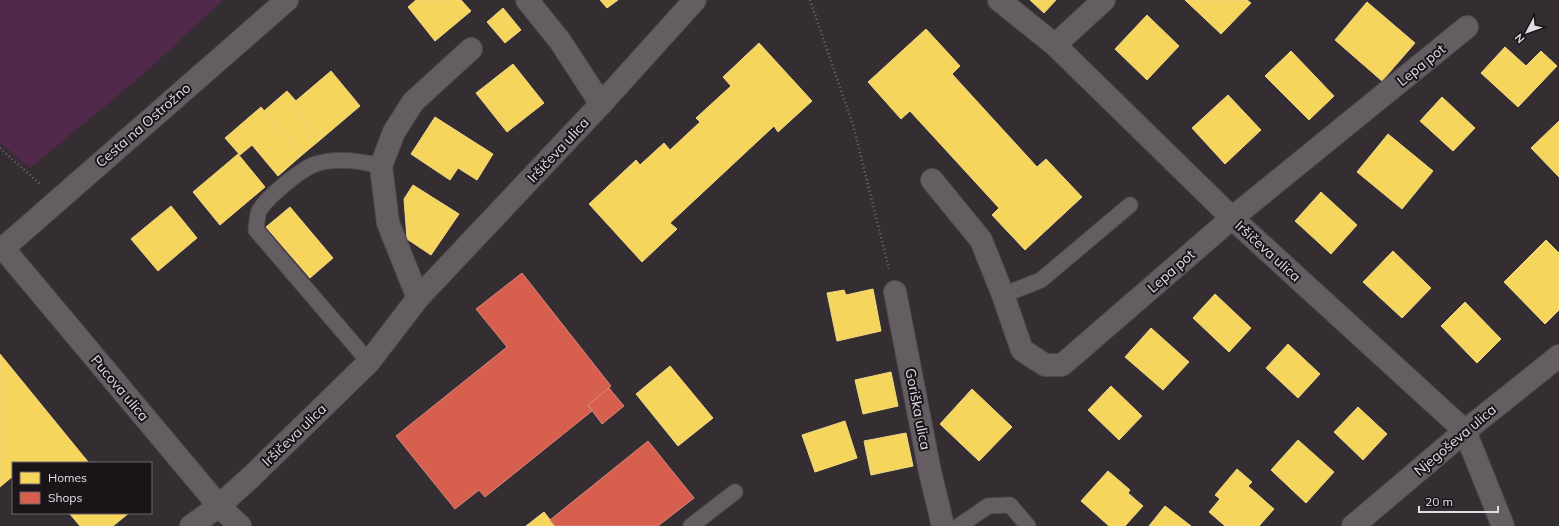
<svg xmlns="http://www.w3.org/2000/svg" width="1559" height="526" font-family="Mulish,sans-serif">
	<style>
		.green { fill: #51294a }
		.homes { fill: #f6d55c; stroke: #f1d784 }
		.shops { fill: #d6604d; stroke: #da857a }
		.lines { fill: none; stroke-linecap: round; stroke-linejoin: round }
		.lane-casing { stroke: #504a4f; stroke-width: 17 }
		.street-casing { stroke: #504a4f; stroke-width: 24 }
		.secondary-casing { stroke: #504a4f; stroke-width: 24 }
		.path { stroke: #706a6e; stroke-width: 2.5; stroke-dasharray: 1 3; stroke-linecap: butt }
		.lane { stroke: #645e63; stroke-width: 15 }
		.street { stroke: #645e63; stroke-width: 22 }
		.secondary { stroke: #645e63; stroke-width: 22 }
		.labels { text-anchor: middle; stroke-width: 4; stroke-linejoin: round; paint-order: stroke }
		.street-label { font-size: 14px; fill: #e5dbe3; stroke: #1b151a }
	</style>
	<rect width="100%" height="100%" fill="#342e33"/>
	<polygon class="green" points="0,0 223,0 140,77 30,168 0,143"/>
	<g class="homes">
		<polygon points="416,0 461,0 471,11 435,41 408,7"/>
		<polygon points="600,0 618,0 607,8"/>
		<polygon points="1030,0 1056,0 1044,13"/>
		<polygon points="1185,0 1247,0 1251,3 1221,34"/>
		<polygon points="1367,2 1415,43 1382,81 1335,40"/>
		<polygon points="503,8 521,30 505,43 487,22"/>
		<polygon points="1147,15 1179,46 1147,80 1115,49"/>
		<polygon points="926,29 960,66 952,74 1037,167 1046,159 1082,197 1025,250 992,215 999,208 910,111 901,119 868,82"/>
		<polygon points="759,43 812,101 778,132 774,126 670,223 677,229 642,262 589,204 636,160 640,165 664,143 670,150 700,122 696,118 731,86 723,77"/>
		<polygon points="1505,47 1526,66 1541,51 1557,66 1518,107 1481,73"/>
		<polygon points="1291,51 1334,96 1309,120 1265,76"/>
		<polygon points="513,64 544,103 507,132 476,93"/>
		<polygon points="331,71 360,106 320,140 291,105"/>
		<polygon points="287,91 296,101 291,105 320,140 302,155 264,111"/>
		<polygon points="1228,95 1261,130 1225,164 1192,128"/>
		<polygon points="1442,97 1475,128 1453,151 1420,121"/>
		<polygon points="261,107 302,155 278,176 252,145 240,155 225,138"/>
		<polygon points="435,117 493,154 477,180 458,168 450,180 411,154"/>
		<polygon points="1559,121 1559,177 1531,148"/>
		<polygon points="1388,134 1433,171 1402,209 1357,172"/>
		<polygon points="238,154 265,187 220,225 193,192"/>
		<polygon points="413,185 459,214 431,255 407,239 404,199"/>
		<polygon points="1321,192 1357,225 1331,254 1295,221"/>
		<polygon points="171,206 197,238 158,271 131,239"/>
		<polygon points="290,207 333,258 310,278 266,227"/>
		<polygon points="1546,240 1559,253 1559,310 1545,324 1504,282"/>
		<polygon points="1393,251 1431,288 1402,318 1363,282"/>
		<polygon points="873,289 881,331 837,341 827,293 844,290 846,295"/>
		<polygon points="1215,294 1251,328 1229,352 1193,318"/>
		<polygon points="1465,302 1501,339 1477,363 1441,326"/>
		<polygon points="1151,328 1189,362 1163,390 1125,357"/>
		<polygon points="1288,344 1320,374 1298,398 1266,368"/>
		<polygon points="0,354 89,463 13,463 13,476 0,487"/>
		<polygon points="670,366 713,418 678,446 636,394"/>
		<polygon points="891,372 898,406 863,414 855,380"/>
		<polygon points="1111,386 1142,416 1119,440 1088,410"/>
		<polygon points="972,389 1012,427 979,461 940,424"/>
		<polygon points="1358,407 1387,434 1363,460 1334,432"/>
		<polygon points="845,421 857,458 815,472 802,435"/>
		<polygon points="906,433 913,466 871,475 864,441"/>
		<polygon points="1298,440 1334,472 1306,503 1271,470"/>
		<polygon points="1237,469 1252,482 1248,486 1274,509 1259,526 1225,526 1209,512 1220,499 1215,495"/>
		<polygon points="1108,471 1130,490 1128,493 1143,506 1125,526 1109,526 1081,501"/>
		<polygon points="1165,506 1191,526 1149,526"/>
		<polygon points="544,512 555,526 526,526"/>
		<polygon points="69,513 129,513 113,526 80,526"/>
	</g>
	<g class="shops">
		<polygon points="522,273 611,386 588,405 592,411 485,497 479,490 455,509 396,436 507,347 476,309"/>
		<polygon points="609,388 624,406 602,424 588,405"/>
		<polygon points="648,441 694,498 658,526 555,526 550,520"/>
	</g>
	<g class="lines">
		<defs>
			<g id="lane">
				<polyline points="1003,295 1041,280 1130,205"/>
				<path d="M369,362L256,230C257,224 257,216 259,211C266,198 302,168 316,164C337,157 361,161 381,166"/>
				<polyline points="691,526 735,492"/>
				<polyline points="959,526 988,506 1010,505 1028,526"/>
			</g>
			<g id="street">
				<polyline points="527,0 560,41 601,104"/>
				<polyline points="999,0 1055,45 1232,218 1465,431 1503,526"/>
				<polyline points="1055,45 1104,0"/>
				<polyline points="932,180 981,240 1003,295 1022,350 1045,365 1062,365 1232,218 1467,27"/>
				<polyline points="3,248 219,506 240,526"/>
				<polyline points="895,292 930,472 943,526"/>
				<polyline points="418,298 388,223 381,166 394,132 413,102 471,49"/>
				<polyline points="191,526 219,506 251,477 369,362 418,298 601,104 695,0"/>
				<polyline points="1353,526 1465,431 1559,356"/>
			</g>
			<polyline id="secondary" points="0,251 287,0"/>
		</defs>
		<use href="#lane" class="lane-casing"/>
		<use href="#street" class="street-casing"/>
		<use href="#secondary" class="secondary-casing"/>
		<g class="path">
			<polyline points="810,0 853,125 889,269"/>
			<polyline points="0,148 40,184"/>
		</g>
		<use href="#lane" class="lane"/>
		<use href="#street" class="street"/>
		<use href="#secondary" class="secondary"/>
	</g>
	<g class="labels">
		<g class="street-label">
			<text transform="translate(1421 65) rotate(-39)" y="5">Lepa pot</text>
			<text transform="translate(143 125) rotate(-41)" y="5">Cesta na Ostrožno</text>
			<text transform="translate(558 150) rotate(-47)" y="5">Iršičeva ulica</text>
			<text transform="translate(1268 251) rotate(42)" y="5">Iršičeva ulica</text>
			<text transform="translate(1171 271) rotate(-41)" y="5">Lepa pot</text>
			<text transform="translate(120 388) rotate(50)" y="5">Pucova ulica</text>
			<text transform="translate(918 409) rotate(79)" y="5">Goriška ulica</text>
			<text transform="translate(294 435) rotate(-44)" y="5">Iršičeva ulica</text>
			<text transform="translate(1455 440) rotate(-40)" y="5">Njegoševa ulica</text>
		</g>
	</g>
	<rect x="12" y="462" width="140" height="52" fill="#1b151a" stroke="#6c646a"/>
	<rect x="20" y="472" width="20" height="12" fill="#f6d55c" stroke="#6c646a"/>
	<text x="48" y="482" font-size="12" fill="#e5dbe3">Homes</text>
	<rect x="20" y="492" width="20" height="12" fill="#d6604d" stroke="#6c646a"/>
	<text x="48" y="502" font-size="12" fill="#e5dbe3">Shops</text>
	<g transform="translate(1527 32) rotate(229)" stroke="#1b151a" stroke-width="3" paint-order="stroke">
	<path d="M0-3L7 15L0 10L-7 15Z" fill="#e5dbe3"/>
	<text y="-6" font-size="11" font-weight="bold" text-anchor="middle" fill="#e5dbe3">N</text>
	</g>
	<path d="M1419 506v6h79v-6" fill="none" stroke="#e5dbe3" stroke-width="2"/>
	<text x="1425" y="506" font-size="12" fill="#e5dbe3" stroke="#1b151a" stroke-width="3" paint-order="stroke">20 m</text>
</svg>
